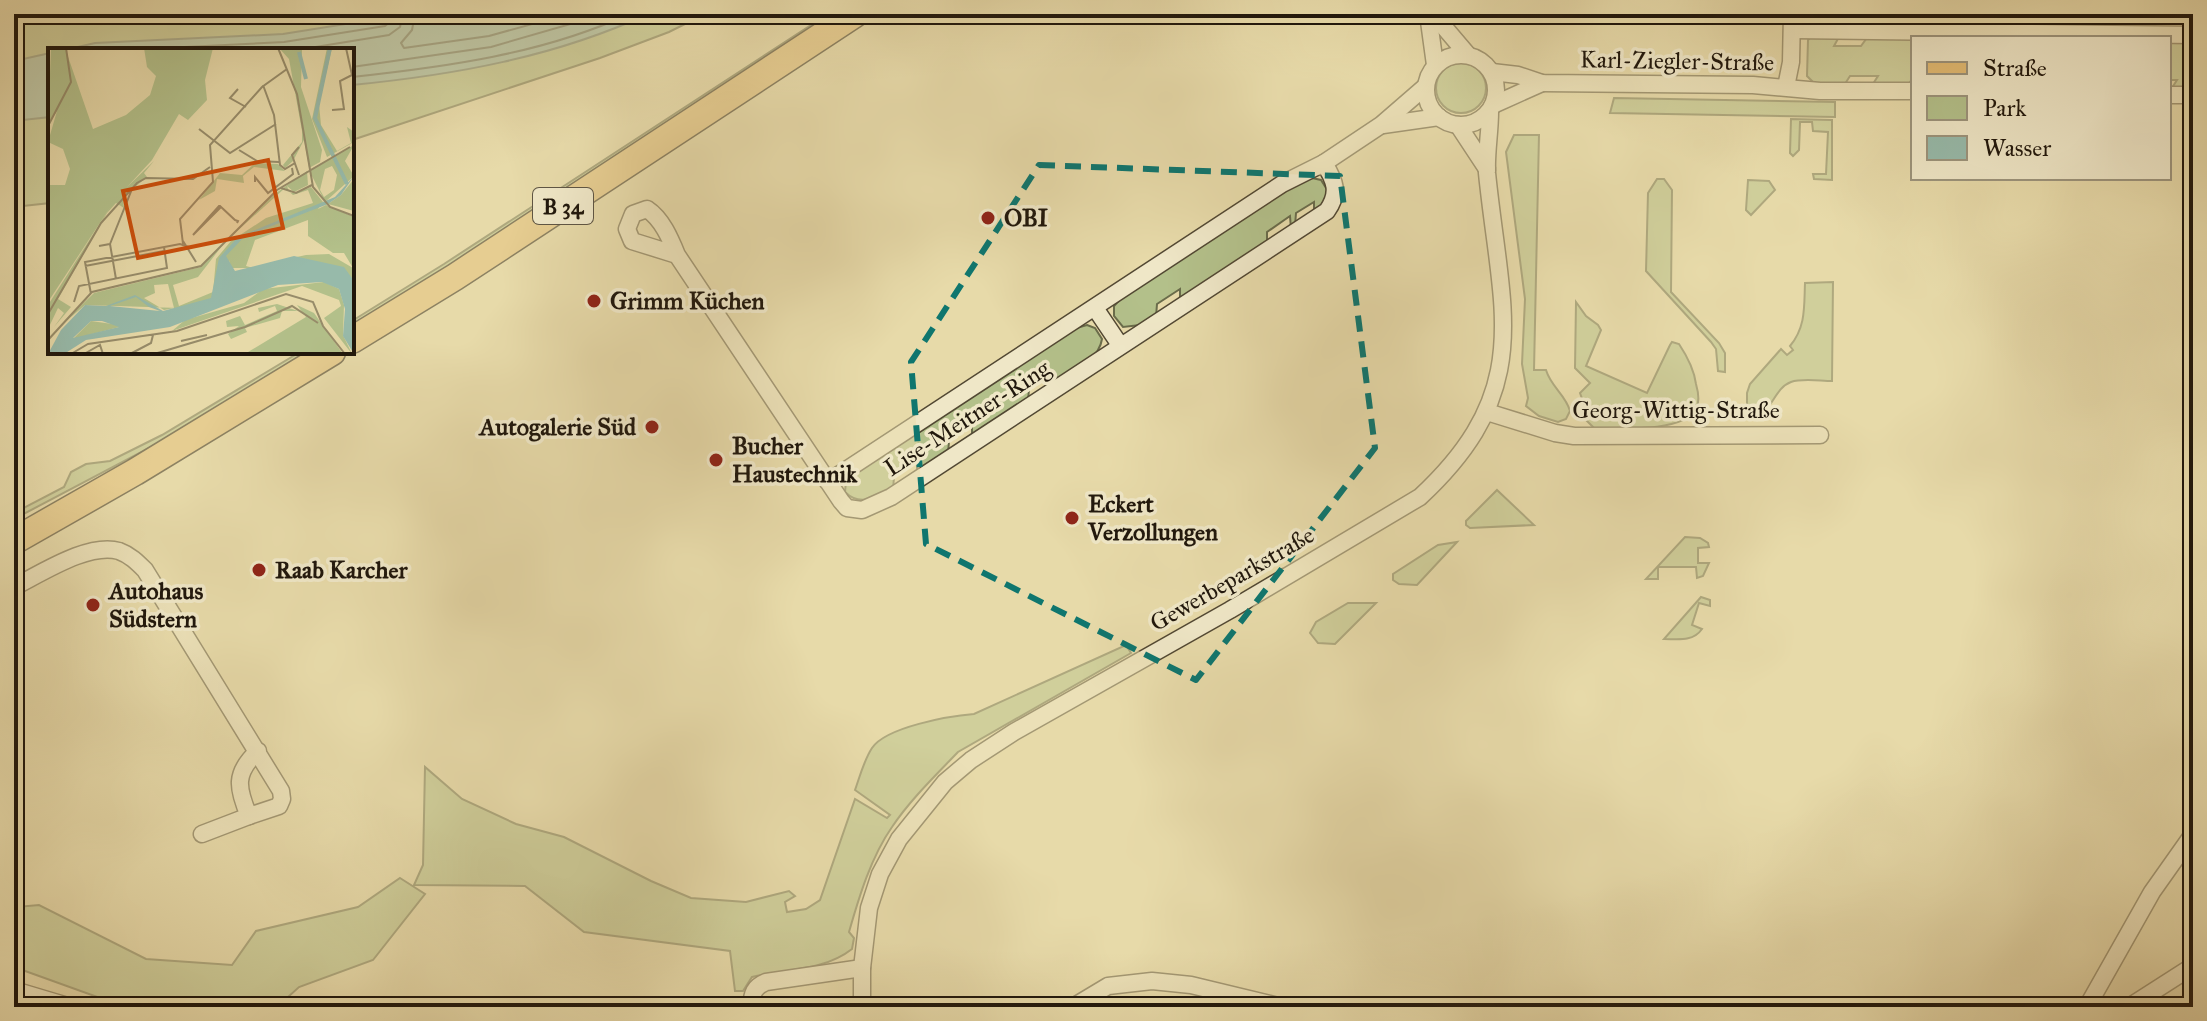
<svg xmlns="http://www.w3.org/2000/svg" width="2207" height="1021" font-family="'IM FELL Great Primer',serif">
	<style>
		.green { fill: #b3c08a; stroke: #6a6c4b; stroke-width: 2 }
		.water { fill: #97baaa; stroke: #67796b; stroke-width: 2 }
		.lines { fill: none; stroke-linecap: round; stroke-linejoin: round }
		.shore { stroke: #5c685b; stroke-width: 2 }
		.street-casing { stroke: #524833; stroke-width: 19 }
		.primary-casing { stroke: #20170c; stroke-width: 29 }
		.street { stroke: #efe7c7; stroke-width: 16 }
		.primary { stroke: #e4bd74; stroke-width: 26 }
		.marked { fill: none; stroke: #0f766e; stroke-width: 6; stroke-dasharray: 16 10; stroke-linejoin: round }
		.poi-dot { fill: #8f2418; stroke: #efe7c7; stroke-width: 3 }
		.labels { text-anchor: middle; stroke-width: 7; stroke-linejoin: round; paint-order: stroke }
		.shield { fill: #efe7c7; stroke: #5e5544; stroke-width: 2 }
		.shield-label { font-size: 22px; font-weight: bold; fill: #20170c }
		.street-label { font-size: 24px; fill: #20170c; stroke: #efe7c7 }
		.poi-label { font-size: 24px; font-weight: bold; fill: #20170c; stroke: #efe7c7; text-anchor: start }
		.inset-river { fill: none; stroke: #97baaa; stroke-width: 4 }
		.inset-road { fill: none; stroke: #978c6a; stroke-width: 2 }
		.view { fill: #ca4f0c; fill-opacity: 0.15; stroke: #ca4f0c; stroke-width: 4 }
		.inset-edge { fill: none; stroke: #20170c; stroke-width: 4 }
	</style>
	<rect width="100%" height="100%" fill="#e7daa9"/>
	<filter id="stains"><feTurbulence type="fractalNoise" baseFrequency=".0025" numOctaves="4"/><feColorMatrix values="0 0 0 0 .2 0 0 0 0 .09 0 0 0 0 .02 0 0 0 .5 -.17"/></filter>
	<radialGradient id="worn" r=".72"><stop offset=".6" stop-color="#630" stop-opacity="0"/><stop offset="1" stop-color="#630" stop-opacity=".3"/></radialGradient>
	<g class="green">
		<polygon points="14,14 705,14 669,32 600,58 352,140 352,50 50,50 50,203 14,207"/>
		<polygon points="828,14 841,14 352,328 352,321 444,264"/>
		<polygon points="1813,35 1840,35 1834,46 1861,46 1869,35 1913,38 1913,78 1906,87 1871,87 1878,76 1850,76 1843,87 1814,83 1807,76 1808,40"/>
		<polygon points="2169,40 2192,40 2185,50 2193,50 2193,91 2170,91 2177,80 2169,80"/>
		<circle cx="1461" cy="88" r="25"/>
		<polygon points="1614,98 1835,102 1835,117 1610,113"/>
		<polygon points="1791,119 1832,120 1832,180 1814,179 1813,174 1826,174 1828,132 1813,131 1812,122 1800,122 1799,150 1793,156 1790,153"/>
		<path d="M1514,135H1539L1534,370H1546C1551,387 1566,395 1570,411L1566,419L1558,422L1539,416L1526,406L1528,398L1522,364L1525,299L1506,152Z"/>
		<polygon points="1312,178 1321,180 1328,191 1323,205 1314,214 1314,202 1296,213 1295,226 1291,229 1290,216 1267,232 1267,245 1180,302 1180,289 1157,304 1156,317 1140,325 1123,327 1114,316 1114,306 1128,291 1295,183"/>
		<polygon points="1657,179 1664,179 1672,190 1671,292 1719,343 1725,353 1725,372 1718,371 1716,349 1711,342 1646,271 1648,193"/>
		<polygon points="1748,180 1769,181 1775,190 1751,215 1746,210"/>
		<path d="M1833,282L1832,381C1820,381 1802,378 1791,382C1771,389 1771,423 1747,414V393L1750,384L1781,349L1787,355L1793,350L1790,346C1806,327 1804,307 1805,283Z"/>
		<path d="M1576,302L1586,316L1598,325L1601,330L1586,366L1647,393L1670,345L1672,342L1679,344C1687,356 1694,369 1696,384C1698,391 1700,402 1696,409C1683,433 1618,428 1594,428L1586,420L1585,407L1580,393L1590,383L1575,368Z"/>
		<path d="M1087,325L1095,328L1102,339C1099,361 1070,374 1052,386V373L1029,388L1028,402L972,439V426L949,441L948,454L917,475V462L894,477L893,490C875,497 860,507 845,492L846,481L856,470L1066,331Z"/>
		<polygon points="300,352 313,352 170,437 14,519 14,513 64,487 71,472 86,464 110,461 162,435"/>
		<polygon points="1497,490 1534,525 1470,528 1466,525 1466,521"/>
		<polygon points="1685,537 1700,538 1708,543 1709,547 1698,548 1698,563 1709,563 1703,576 1697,578 1696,567 1658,567 1658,579 1646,579"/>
		<polygon points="1457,542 1417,585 1399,584 1393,580 1393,574 1438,545"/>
		<path d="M1701,597L1710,600V606L1699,603L1692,625L1702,629C1693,642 1678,639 1664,639Z"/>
		<polygon points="1348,603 1376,603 1335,644 1318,643 1310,633 1316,622"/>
		<path d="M1126,645L1131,653L958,752C936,775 910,800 892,827C871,857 859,897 849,932L854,938L852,949C824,971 786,969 752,977L743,991H735L730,951L584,932L525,886L414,885L423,865L425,767L462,799L516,824L564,837L651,881L691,898L746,902L789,891L795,896L785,902L787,912L806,909L820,900L855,799L887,818L890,815L855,790C860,776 864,760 872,748C886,727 949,716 974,714Z"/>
		<polygon points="400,878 425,894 373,960 299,987 277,1007 125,1007 14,967 14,905 17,907 39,905 146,959 232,965 256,931 358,907"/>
	</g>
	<g class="water">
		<path d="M408,14H648C555,57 454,75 352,85V50H65L95,43L283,34Z"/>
		<polygon points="50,53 50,117 14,121 14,61"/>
	</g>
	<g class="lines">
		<g class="shore">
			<polyline points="415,14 412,30 401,43 404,48 489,36 568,14"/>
			<polyline points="124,50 284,42 385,26 391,21 393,14"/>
			<polyline points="297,50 389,35 400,27 403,14"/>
			<polyline points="352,67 491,47 605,14"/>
			<path d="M352,77C445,67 543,54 629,14"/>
		</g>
		<defs>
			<g id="street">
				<polyline points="1428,14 1435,65"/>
				<polyline points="1433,14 1467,54"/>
				<polyline points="1793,30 2193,35"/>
				<circle cx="1461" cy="90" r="35"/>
				<polyline points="1492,72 1518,75 1542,83 1753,85 1820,91 1913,91"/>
				<polyline points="1786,87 1791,62 1792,14"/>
				<polyline points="2169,95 2193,95"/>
				<polyline points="1493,105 1542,83"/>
				<polyline points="1383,125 1439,117"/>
				<polyline points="1458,125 1487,169"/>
				<polyline points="1324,163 1381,125 1426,86"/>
				<path d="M677,255L632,241L627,229L633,214L647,209C662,219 670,238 677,255L841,501L847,508L862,510L891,497L1327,211C1340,192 1335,181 1324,163L1282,184L828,482"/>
				<polyline points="1095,308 1120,345"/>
				<polyline points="1487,412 1555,433 1574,436 1820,435"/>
				<path d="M14,587C42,573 89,542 119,551C130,555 137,562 145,570L281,791L282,799L279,806L249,816C237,788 234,773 258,751"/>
				<polyline points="202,834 249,816"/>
				<polyline points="14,990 71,1007"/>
				<path d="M751,1007C752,993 754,987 766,982L862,968"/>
				<path d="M862,1007V968L869,908L880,874L899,839L945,782L971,760L1014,732L1230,610L1420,497C1536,389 1501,312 1487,173C1486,153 1490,132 1490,112"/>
				<polyline points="1073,1007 1108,986 1152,981 1191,985 1282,1007"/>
				<polyline points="2087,1007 2152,892 2193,834"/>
				<polyline points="2129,1007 2193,966"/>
			</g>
			<g id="primary">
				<polyline points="352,340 455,277 855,14"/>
				<polyline points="14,541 135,472 332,352"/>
			</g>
		</defs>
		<use href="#street" class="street-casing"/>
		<use href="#primary" class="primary-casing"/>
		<use href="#street" class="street"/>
		<use href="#primary" class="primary"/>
	</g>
	<path d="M0 0H2207V1021H0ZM1039,165L1340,176L1375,448L1196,680L926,544L911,362Z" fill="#e7daa9" fill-opacity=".55" fill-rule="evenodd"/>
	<path class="marked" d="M1039,165L1340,176L1375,448L1196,680L926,544L911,362Z"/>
	<g class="poi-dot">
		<circle cx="988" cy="218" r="8"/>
		<circle cx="594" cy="301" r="8"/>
		<circle cx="652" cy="427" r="8"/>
		<circle cx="716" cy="460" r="8"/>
		<circle cx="1072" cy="518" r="8"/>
		<circle cx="259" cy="570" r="8"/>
		<circle cx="93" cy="605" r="8"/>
	</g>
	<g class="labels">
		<rect class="shield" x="533" y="188" width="60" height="36" rx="6"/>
		<g class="shield-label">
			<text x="563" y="214">B 34</text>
		</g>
		<g class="street-label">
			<text transform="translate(1677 61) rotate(1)" y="8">Karl-Ziegler-Straße</text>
			<text x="1676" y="418">Georg-Wittig-Straße</text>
			<text transform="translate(967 418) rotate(-33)" y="8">Lise-Meitner-Ring</text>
			<text transform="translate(1232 579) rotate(-30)" y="8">Gewerbeparkstraße</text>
		</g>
		<g class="poi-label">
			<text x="1004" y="226">OBI</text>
			<text x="610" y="309">Grimm Küchen</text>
			<text x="636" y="435" text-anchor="end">Autogalerie Süd</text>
			<text x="732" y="454">Bucher<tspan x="732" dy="28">Haustechnik</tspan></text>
			<text x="1088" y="512">Eckert<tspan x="1088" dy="28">Verzollungen</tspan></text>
			<text x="275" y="578">Raab Karcher</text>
			<text x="109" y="599">Autohaus<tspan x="109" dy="28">Südstern</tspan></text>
		</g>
	</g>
	<g transform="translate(48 48)">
		<rect width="306" height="306" fill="#e7daa9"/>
		<path d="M3,0H17L45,81L78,67L102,47L108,28L99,19L96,0H165L157,32L159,52L140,72L131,66L104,112L79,139L106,113L96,125L99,129L75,149L76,160L68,155L59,165L10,251L23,259L6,279L16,265L10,260L0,281V257L63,158L0,254V137H17L22,121L15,101L0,94L9,63L0,77ZM231,0L254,2L253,39L274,102L272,114L261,120L256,92L245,113L237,120L235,117L254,94V83L241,11ZM279,0H284L271,56L273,77L289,103L303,95L299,79L306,84V94L279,109L264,71ZM306,97L297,113L306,128L277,154L261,122ZM284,118L289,127L286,142L276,149L272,142L277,121ZM207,115L230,116L237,123L206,119L195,128L196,135L169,131L167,143L151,152L172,125L194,127ZM259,123L260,137L246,144L239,138L242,145H248L263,139L275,154L270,161L278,157L306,169V244L285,223L257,221L210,232L134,266L131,260L37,257L10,280L46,245L153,219L217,153ZM237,140L245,147L260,142L265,155L218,170L183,193L168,211L165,244L131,258L125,237L150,229L177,194ZM260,172V188L285,205H296L305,220L281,206L258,207L221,215L181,234V212L183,227L185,220H205L198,218L207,192ZM120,236L126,260L116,262L96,250L107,245L106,237ZM306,131V163L280,156L293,147ZM276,234L291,241L296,257L295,287L304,306L276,270L293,258L291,252L254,238L124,283L137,272L196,255L215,241ZM229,256L250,263H234L232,270L197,280L199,284L183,291L180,286L191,278L179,279L178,273L192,268L197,277L229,263L227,258L211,264L210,260ZM249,257L266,265L295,306H187L200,304L258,269ZM43,273L71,277V279L25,291Z" fill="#b3c08a" fill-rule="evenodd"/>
		<path d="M306,128L293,147L280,156L196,189L178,208L187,223L246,208L296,219L306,233V306L295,288L297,261L291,241L274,234L230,237L122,279L38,292L16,306H0L13,282L37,257L58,258L87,247L115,263L163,250L171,210L190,189L287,149ZM88,249L101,259L112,263L62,258ZM43,273H54L71,279L25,290Z" fill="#97baaa" fill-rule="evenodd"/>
		<path class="inset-river" d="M282,0L267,70L299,136M251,4L258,31"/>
		<path class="inset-road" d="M230,0L249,46L265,139L282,159L306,168M298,0L304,27M215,37L226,67L232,117L237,121L247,115M190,41L182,50L198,59M284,62L296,61L292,33L306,26M0,78L23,34L18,0M151,81L182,105L228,76M191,102L209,113L231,114M251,127L244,107L251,99M207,134V129L220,145L245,126L244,120M233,140L248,145L264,137M173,159L145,187L171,158H172L187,172L190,173L189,175M135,193L148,214M62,196L84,141M135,196L132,171L165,134L162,97L214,39L239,21M51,198L62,196L68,231M37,218L116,203M43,246L37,214L132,196L141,199M26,254L31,238L119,220L116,199M0,266L53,175L89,135L98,130L145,131L162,119M0,292L44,244L153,218L229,142L302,99M133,293L159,287M23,306L40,296L129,283L238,246L265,254L275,278L297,306M36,306L52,297L55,306M82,306L103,295L105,287M106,306L197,279L244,258L270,275"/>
		<path class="view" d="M220,112L235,180L90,210L75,143Z"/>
		<rect width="306" height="306" class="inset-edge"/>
	</g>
	<rect width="2207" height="1021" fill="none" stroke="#e7daa9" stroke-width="48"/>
	<rect x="16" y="16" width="2175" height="989" fill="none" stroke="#20170c" stroke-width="4"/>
	<rect x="24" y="24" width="2159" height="973" fill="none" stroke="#20170c" stroke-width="2"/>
	<rect x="1911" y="36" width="260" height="144" fill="#efe7c7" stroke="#9c947c" stroke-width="2"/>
	<rect x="1927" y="62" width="40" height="12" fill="#e4bd74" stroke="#9c947c" stroke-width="2"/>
	<text x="1983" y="76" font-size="24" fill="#20170c">Straße</text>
	<rect x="1927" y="96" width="40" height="24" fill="#b3c08a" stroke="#9c947c" stroke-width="2"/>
	<text x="1983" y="116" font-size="24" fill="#20170c">Park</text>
	<rect x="1927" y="136" width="40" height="24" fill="#97baaa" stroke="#9c947c" stroke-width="2"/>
	<text x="1983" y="156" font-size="24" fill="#20170c">Wasser</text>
	<rect width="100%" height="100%" filter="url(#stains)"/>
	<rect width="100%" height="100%" fill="url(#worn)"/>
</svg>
